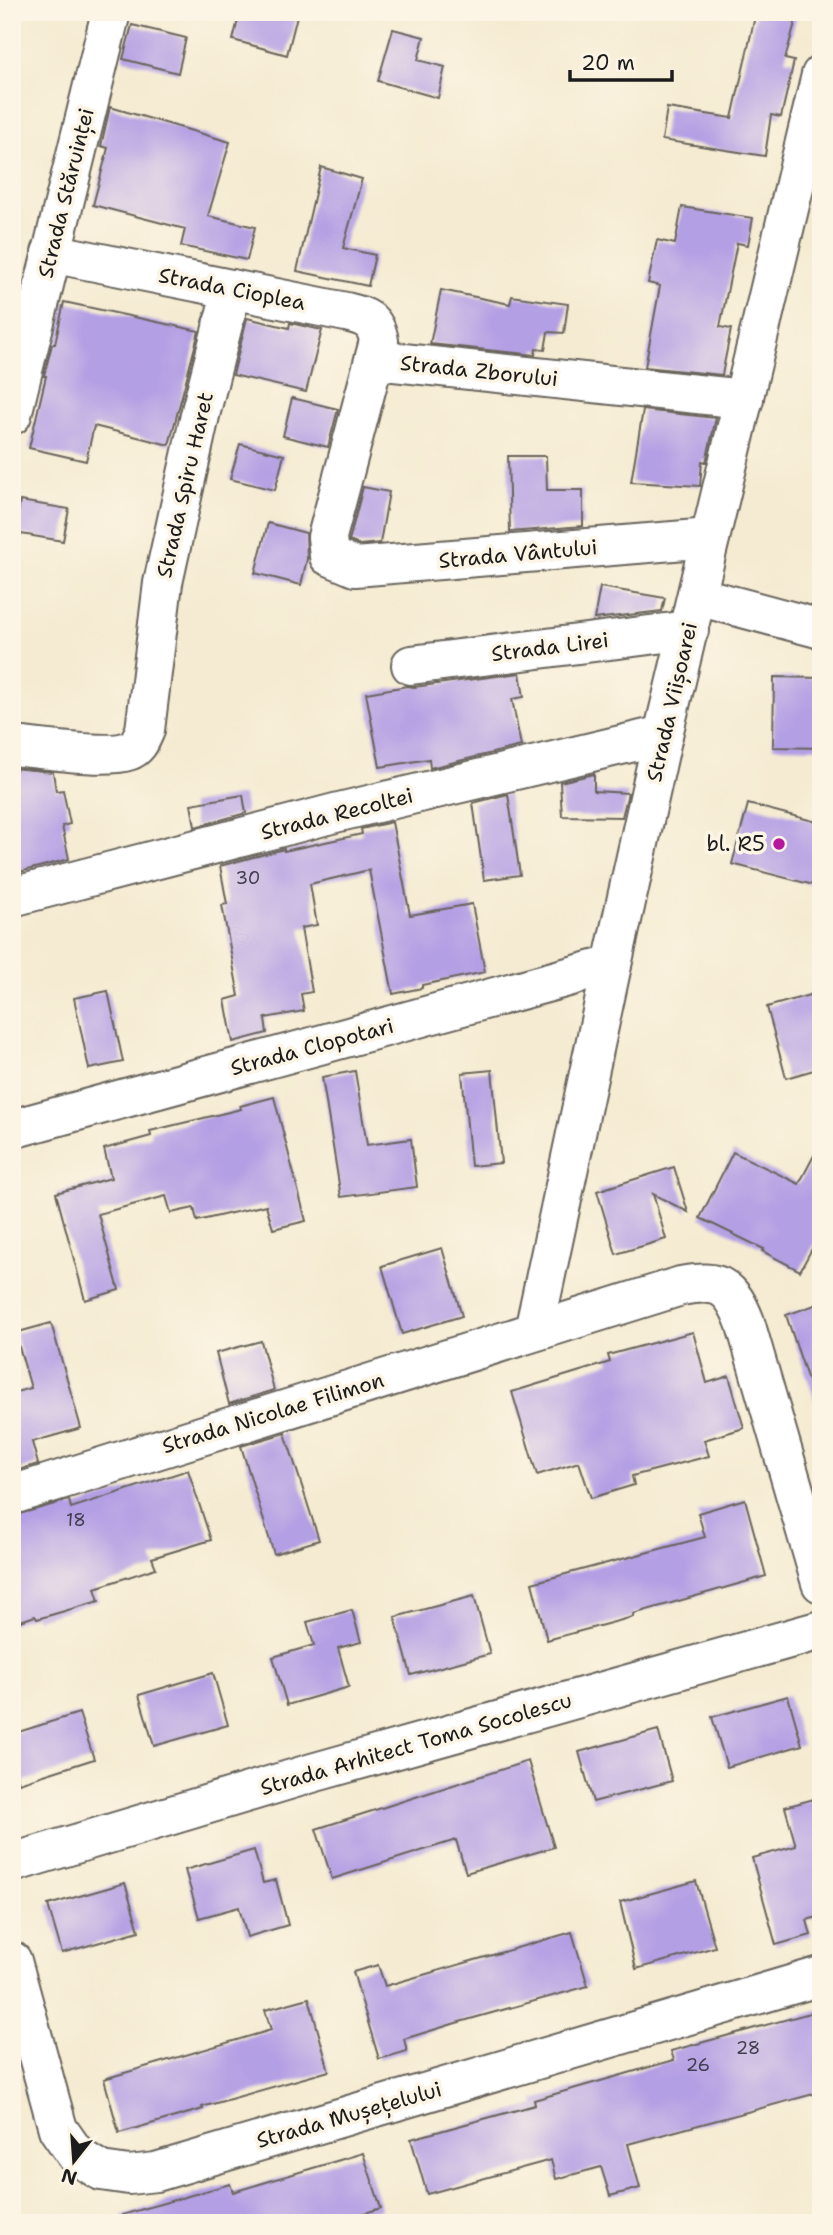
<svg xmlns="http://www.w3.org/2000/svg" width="833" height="2235" font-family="'Shantell Sans',sans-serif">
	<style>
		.building { fill: #b39fe4 }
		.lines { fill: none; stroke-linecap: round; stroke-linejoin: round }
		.street-casing { stroke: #68645c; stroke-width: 42 }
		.street { stroke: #fff; stroke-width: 38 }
		.poi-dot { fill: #b5179e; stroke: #fcf5e5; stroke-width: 2.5 }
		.labels { text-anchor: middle; stroke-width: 7; stroke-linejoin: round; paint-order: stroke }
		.number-label { font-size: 18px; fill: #423d4e }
		.street-label { font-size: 21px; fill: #1c1c1c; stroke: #fcf5e5 }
		.poi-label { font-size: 21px; fill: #1c1c1c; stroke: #fcf5e5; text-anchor: end }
	</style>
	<rect width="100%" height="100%" fill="#fcf5e5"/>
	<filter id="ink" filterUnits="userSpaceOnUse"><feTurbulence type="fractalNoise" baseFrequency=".0143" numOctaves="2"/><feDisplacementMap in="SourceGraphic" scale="14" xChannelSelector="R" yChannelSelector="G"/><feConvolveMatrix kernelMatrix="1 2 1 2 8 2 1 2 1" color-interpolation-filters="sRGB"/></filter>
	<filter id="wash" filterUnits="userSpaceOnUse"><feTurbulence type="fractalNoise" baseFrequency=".00686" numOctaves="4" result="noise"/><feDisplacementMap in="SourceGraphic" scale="28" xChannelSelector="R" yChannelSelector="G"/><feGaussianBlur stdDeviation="1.57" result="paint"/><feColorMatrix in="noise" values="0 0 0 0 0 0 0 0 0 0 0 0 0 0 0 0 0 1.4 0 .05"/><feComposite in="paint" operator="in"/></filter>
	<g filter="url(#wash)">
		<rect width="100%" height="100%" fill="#f5ebd2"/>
		<g id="blocks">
			<g class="building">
				<polygon points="240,12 298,12 287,55 233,40"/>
				<polygon points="756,12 798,12 785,59 794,61 781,117 771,115 765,156 662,140 667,108 732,118"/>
				<polygon points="132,25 186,38 178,73 123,59"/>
				<polygon points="393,29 424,37 418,60 445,67 438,98 378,81"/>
				<polygon points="110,107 230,142 208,216 255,227 247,260 181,246 185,229 93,205 108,148 101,146"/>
				<polygon points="321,167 362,179 343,248 375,255 368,286 297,271"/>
				<polygon points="682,207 753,218 748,245 737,243 720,327 731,329 722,375 645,367 660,286 648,283 657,240 675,244"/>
				<polygon points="441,290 510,304 512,296 568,304 564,333 548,332 545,350 536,349 535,355 430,344"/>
				<polygon points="64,302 199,331 169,445 94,426 86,461 29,448 46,376 44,376 52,344 55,344"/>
				<polygon points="247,318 289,328 290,323 322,330 306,392 233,375"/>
				<polygon points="292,398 338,409 328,447 283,436"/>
				<polygon points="643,410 716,418 706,462 702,461 700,486 631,482"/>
				<polygon points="240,444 284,455 275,490 230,479"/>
				<polygon points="508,456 546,456 547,490 583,490 583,526 510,532"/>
				<polygon points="363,487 389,492 380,543 359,545 349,541"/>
				<polygon points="20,501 69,509 63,541 15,533"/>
				<polygon points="268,523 306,533 307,559 301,585 255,573"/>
				<polygon points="600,587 665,598 662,611 594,619"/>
				<polygon points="520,673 524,697 512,699 521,746 430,768 429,759 380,767 366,693 407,686 414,687"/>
				<polygon points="774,677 821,678 821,748 773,747"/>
				<polygon points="12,768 53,772 56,791 63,790 70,824 62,826 69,859 12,874"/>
				<polygon points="594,774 594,791 628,793 622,817 562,816 560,782"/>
				<polygon points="508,794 520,875 484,880 473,803"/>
				<polygon points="243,795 246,813 195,827 191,804"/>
				<polygon points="748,804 821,823 821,887 732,864"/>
				<polygon points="392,822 410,915 472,904 485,972 422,985 422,988 393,994 369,870 310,884 317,925 301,928 312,992 301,994 304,1011 265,1018 267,1033 233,1042 225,1000 239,996 222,905 227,904 220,866 284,849 284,851 362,834 361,829"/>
				<polygon points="108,991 123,1062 89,1069 74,998"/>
				<polygon points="813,994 821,1021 821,1068 786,1078 767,1007"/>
				<polygon points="492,1070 501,1163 471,1166 462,1073"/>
				<polygon points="355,1071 367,1145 411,1139 417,1187 341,1197 322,1077"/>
				<polygon points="274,1097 306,1221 273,1229 266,1205 197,1221 194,1208 171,1213 166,1196 98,1214 119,1290 85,1300 56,1193 111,1178 104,1149 151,1136 150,1131 241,1109 240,1106"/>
				<polygon points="821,1142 821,1232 800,1271 762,1251 764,1249 700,1218 733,1152 799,1184"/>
				<polygon points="674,1167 688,1212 653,1194 666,1239 616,1254 597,1191"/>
				<polygon points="442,1248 462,1316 402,1334 382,1266"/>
				<polygon points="821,1303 821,1404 816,1404 786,1315"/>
				<polygon points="51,1323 81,1428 32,1442 38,1464 12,1472 12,1393 31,1388 15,1333"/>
				<polygon points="693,1332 707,1383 729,1376 744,1428 704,1440 709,1456 632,1476 634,1485 591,1498 579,1462 537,1475 512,1392 610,1362 608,1355"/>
				<polygon points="261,1341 274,1390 229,1404 216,1353"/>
				<polygon points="285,1433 319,1540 274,1554 241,1446"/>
				<polygon points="188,1470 211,1540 152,1558 156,1568 95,1588 99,1601 37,1619 35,1616 12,1624 12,1516 69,1500 71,1508"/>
				<polygon points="745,1499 766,1576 633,1614 633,1617 547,1640 532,1583 705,1537 698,1513"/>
				<polygon points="474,1596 490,1654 411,1675 395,1617"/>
				<polygon points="352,1610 361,1642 338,1648 349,1687 287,1705 273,1657 314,1645 307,1622"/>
				<polygon points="213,1673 228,1725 154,1746 139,1695"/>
				<polygon points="788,1696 802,1745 727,1767 712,1717"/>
				<polygon points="79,1713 94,1759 19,1783 12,1763 12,1734"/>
				<polygon points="658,1730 672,1781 593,1802 579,1752"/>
				<polygon points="528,1761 554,1847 466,1873 456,1840 332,1879 316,1829"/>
				<polygon points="821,1797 821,1916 807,1920 811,1935 776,1945 752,1858 796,1846 785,1807"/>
				<polygon points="254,1850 263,1883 276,1880 288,1925 247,1937 239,1907 199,1918 185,1870"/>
				<polygon points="696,1881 715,1947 636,1969 620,1902"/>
				<polygon points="125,1883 139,1931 62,1953 48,1905"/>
				<polygon points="572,1932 588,1986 456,2023 404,2039 407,2051 379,2059 353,1972 378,1965 385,1986"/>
				<polygon points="309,1998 329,2071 202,2107 203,2109 119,2133 104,2079 271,2030 265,2010"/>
				<polygon points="821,2010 821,2092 628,2144 640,2188 610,2196 601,2167 556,2179 551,2160 427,2194 411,2139 535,2105 534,2100 674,2060 671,2051"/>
				<polygon points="363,2153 381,2208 333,2223 123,2223 122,2215 230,2184 233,2192"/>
			</g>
		</g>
	</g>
	<g filter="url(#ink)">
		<use href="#blocks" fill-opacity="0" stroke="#68645c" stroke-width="2"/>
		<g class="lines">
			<defs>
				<g id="street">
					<path d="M51,253L346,312C366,317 375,319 379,341L327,537L329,556L355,567L710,538"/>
					<polyline points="375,360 744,399"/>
					<polyline points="12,415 111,12"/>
					<polyline points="697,596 821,629"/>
					<polyline points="411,665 689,630"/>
					<path d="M12,746C37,748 107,759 128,751C138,748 141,739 145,730L163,583L201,411L232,289"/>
					<polyline points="12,897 335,813 663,735"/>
					<polyline points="12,1129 612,965"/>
					<polyline points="534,1331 612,965 663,735 821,75"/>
					<path d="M12,1495L681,1286C720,1279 731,1286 745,1322L821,1583"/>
					<polyline points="12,1863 312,1773 821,1630"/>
					<polyline points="12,1961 58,2129 77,2156 101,2171 129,2175 156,2172 821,1976"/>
				</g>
			</defs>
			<use href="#street" class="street-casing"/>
			<use href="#street" class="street"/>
		</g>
	</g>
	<circle class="poi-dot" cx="779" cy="844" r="7"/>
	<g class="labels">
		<g class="number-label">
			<text x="248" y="884">30</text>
			<text x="76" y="1526">18</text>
			<text x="748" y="2054">28</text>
			<text x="698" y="2071">26</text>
		</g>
		<g class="street-label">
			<text transform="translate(66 193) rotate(-76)" y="7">Strada Stăruinței</text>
			<text transform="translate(232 289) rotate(11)" y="7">Strada Cioplea</text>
			<text transform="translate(479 371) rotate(6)" y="7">Strada Zborului</text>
			<text transform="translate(185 485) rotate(-77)" y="7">Strada Spiru Haret</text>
			<text transform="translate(518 554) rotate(-5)" y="7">Strada Vântului</text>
			<text transform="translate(550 647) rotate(-7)" y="7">Strada Lirei</text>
			<text transform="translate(672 702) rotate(-77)" y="7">Strada Viișoarei</text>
			<text transform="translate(337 814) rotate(-14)" y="7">Strada Recoltei</text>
			<text transform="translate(312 1047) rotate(-15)" y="7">Strada Clopotari</text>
			<text transform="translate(273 1413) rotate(-17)" y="7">Strada Nicolae Filimon</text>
			<text transform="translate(416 1744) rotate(-16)" y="7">Strada Arhitect Toma Socolescu</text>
			<text transform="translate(349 2115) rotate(-16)" y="7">Strada Mușețelului</text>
		</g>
		<g class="poi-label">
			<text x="765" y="851">bl. R5</text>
		</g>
	</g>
	<rect width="833" height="2235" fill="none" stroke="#fcf5e5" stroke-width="42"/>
	<g transform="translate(74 2161) rotate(197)" stroke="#fcf5e5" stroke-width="5" paint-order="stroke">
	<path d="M0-5L12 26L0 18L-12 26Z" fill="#1c1c1c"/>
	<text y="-10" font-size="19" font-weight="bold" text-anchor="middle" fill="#1c1c1c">N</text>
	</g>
	<path d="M570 70v10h102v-10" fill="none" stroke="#1c1c1c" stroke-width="3.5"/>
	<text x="581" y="70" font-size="21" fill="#1c1c1c" stroke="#fcf5e5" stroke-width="5" paint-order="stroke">20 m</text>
</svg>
